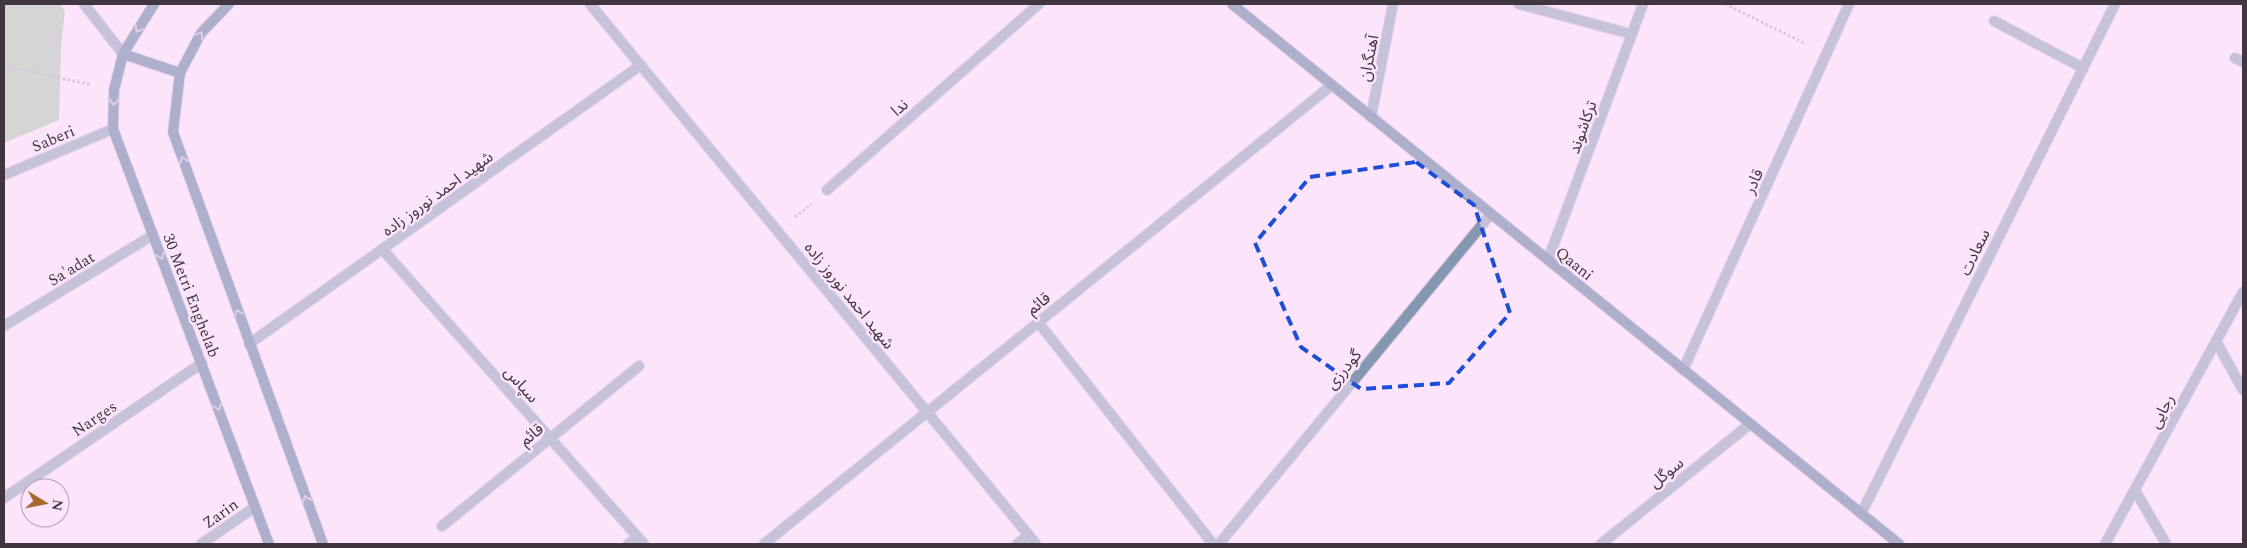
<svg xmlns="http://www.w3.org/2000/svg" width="2247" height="548" font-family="Spectral,'Noto Sans Arabic',serif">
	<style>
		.green { fill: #a7c2ac }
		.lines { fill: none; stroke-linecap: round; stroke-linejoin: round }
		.lane-casing { stroke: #d7c2d5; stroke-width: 12 }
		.street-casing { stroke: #d7c2d5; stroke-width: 12 }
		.secondary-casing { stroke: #d7c2d5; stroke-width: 12 }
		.path { stroke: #b3a1b1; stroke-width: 3; stroke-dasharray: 2.5 2.5; stroke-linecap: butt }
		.lane { stroke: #8498b3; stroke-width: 10 }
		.street { stroke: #8498b3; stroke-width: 10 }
		.secondary { stroke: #516e96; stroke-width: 10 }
		.oneway { stroke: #b8b5d2 }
		.marked { fill: none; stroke: #1d4ed8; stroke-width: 4; stroke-dasharray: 10 6; stroke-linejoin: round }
		.labels { text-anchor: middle; stroke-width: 5; stroke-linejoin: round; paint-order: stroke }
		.street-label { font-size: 16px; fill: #413640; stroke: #fce5fa }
	</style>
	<rect width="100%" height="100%" fill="#fce5fa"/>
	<polygon class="green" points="4,4 60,4 65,11 61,45 59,120 4,143"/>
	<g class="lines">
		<defs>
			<g id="lane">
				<polyline points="1994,21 2083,68"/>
				<polyline points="2235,58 2243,62"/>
				<polyline points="442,526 639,366"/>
			</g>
			<g id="street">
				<polyline points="84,4 123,54"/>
				<polyline points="590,4 1036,544"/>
				<polyline points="1519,4 1631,34"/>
				<polyline points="1371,117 1393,4"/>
				<polyline points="4,175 113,129"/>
				<polyline points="827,190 1039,4"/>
				<polyline points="383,250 644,544"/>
				<polyline points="1548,260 1643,4"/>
				<polyline points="1038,322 1213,544"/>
				<polyline points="4,326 153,235"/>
				<polyline points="2216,341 2243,390"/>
				<polyline points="249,344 641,65"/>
				<polyline points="1683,370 1849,4"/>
				<polyline points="2135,490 2166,544"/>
				<polyline points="4,498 202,363"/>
				<polyline points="1861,514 2115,4"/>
				<polyline points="201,544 255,507"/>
				<polyline points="628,544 638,537"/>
				<polyline points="764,544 1332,85"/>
				<polyline points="1017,544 1029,535"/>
				<polyline points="1219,544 1491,214"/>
				<polyline points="1601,544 1750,424"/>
				<polyline points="2105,544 2243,292"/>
			</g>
			<g id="secondary">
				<polyline points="154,4 123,54 114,90 113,129 269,544"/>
				<polyline points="229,4 201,33 180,73 173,132 323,544"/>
				<polyline points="1232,4 1899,544"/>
				<polyline points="123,54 180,73"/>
			</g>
		</defs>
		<use href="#lane" class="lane-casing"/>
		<use href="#street" class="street-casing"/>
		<use href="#secondary" class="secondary-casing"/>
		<g class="path">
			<polyline points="1725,4 1806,44"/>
			<polyline points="4,66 92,85"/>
			<polyline points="795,217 812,204"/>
		</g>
		<use href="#lane" class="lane"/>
		<use href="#street" class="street"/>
		<use href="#secondary" class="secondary"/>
	</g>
	<defs><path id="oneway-chevron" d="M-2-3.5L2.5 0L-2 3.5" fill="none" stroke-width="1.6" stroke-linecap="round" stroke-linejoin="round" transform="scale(1.25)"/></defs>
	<g class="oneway">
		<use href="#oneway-chevron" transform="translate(138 29) rotate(121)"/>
		<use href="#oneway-chevron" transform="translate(200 35) rotate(-56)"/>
		<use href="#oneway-chevron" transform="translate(114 102) rotate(92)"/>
		<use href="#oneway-chevron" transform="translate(183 160) rotate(-110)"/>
		<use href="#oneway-chevron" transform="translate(161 256) rotate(69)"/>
		<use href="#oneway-chevron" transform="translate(238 313) rotate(-110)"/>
		<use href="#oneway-chevron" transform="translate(218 407) rotate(70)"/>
		<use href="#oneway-chevron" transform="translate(306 499) rotate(-110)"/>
	</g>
	<path d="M0 0H2247V548H0ZM1416,162L1474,205L1510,313L1449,383L1361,389L1301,347L1255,243L1310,177Z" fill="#fce5fa" fill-opacity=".55" fill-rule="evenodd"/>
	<path class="marked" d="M1416,162L1474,205L1510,313L1449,383L1361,389L1301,347L1255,243L1310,177Z"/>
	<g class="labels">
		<g class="street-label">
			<text transform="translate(1368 58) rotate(-79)" y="6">آهنگران</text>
			<text transform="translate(899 107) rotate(-41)" y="6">ندا</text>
			<text transform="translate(1582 127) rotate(-70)" y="6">ترکاشوند</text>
			<text transform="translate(53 138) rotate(-23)" y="6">Saberi</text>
			<text transform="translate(1753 181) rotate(-66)" y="6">قادر</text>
			<text transform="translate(437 193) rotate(-36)" y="6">شهید احمد نوروز زاده</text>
			<text transform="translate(1974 252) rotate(-64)" y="6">سعادت</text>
			<text transform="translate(1575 263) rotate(39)" y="6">Qaani</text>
			<text transform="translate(71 268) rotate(-31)" y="6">Sa'adat</text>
			<text transform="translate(192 295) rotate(69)" y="6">30 Metri Enghelab</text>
			<text transform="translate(850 295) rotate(51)" y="6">شهید احمد نوروز زاده</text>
			<text transform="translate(1038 303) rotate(-39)" y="6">قائم</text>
			<text transform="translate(1343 369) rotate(-51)" y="6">گودرزی</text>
			<text transform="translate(522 384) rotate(48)" y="6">سپاس</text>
			<text transform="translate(2161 411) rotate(-62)" y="6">رجایی</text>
			<text transform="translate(94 418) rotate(-34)" y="6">Narges</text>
			<text transform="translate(531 434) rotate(-39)" y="6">قائم</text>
			<text transform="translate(1666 472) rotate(-39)" y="6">سوگل</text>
			<text transform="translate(220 513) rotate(-35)" y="6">Zarin</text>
		</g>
	</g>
	<rect width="2247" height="548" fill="none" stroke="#413640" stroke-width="10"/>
	<g transform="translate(45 503) rotate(100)"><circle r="24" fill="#fce5fa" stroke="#b19fb0"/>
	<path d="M0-4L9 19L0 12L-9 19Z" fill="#a86b2f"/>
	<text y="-8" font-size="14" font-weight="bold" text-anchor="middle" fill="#413640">N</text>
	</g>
</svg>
